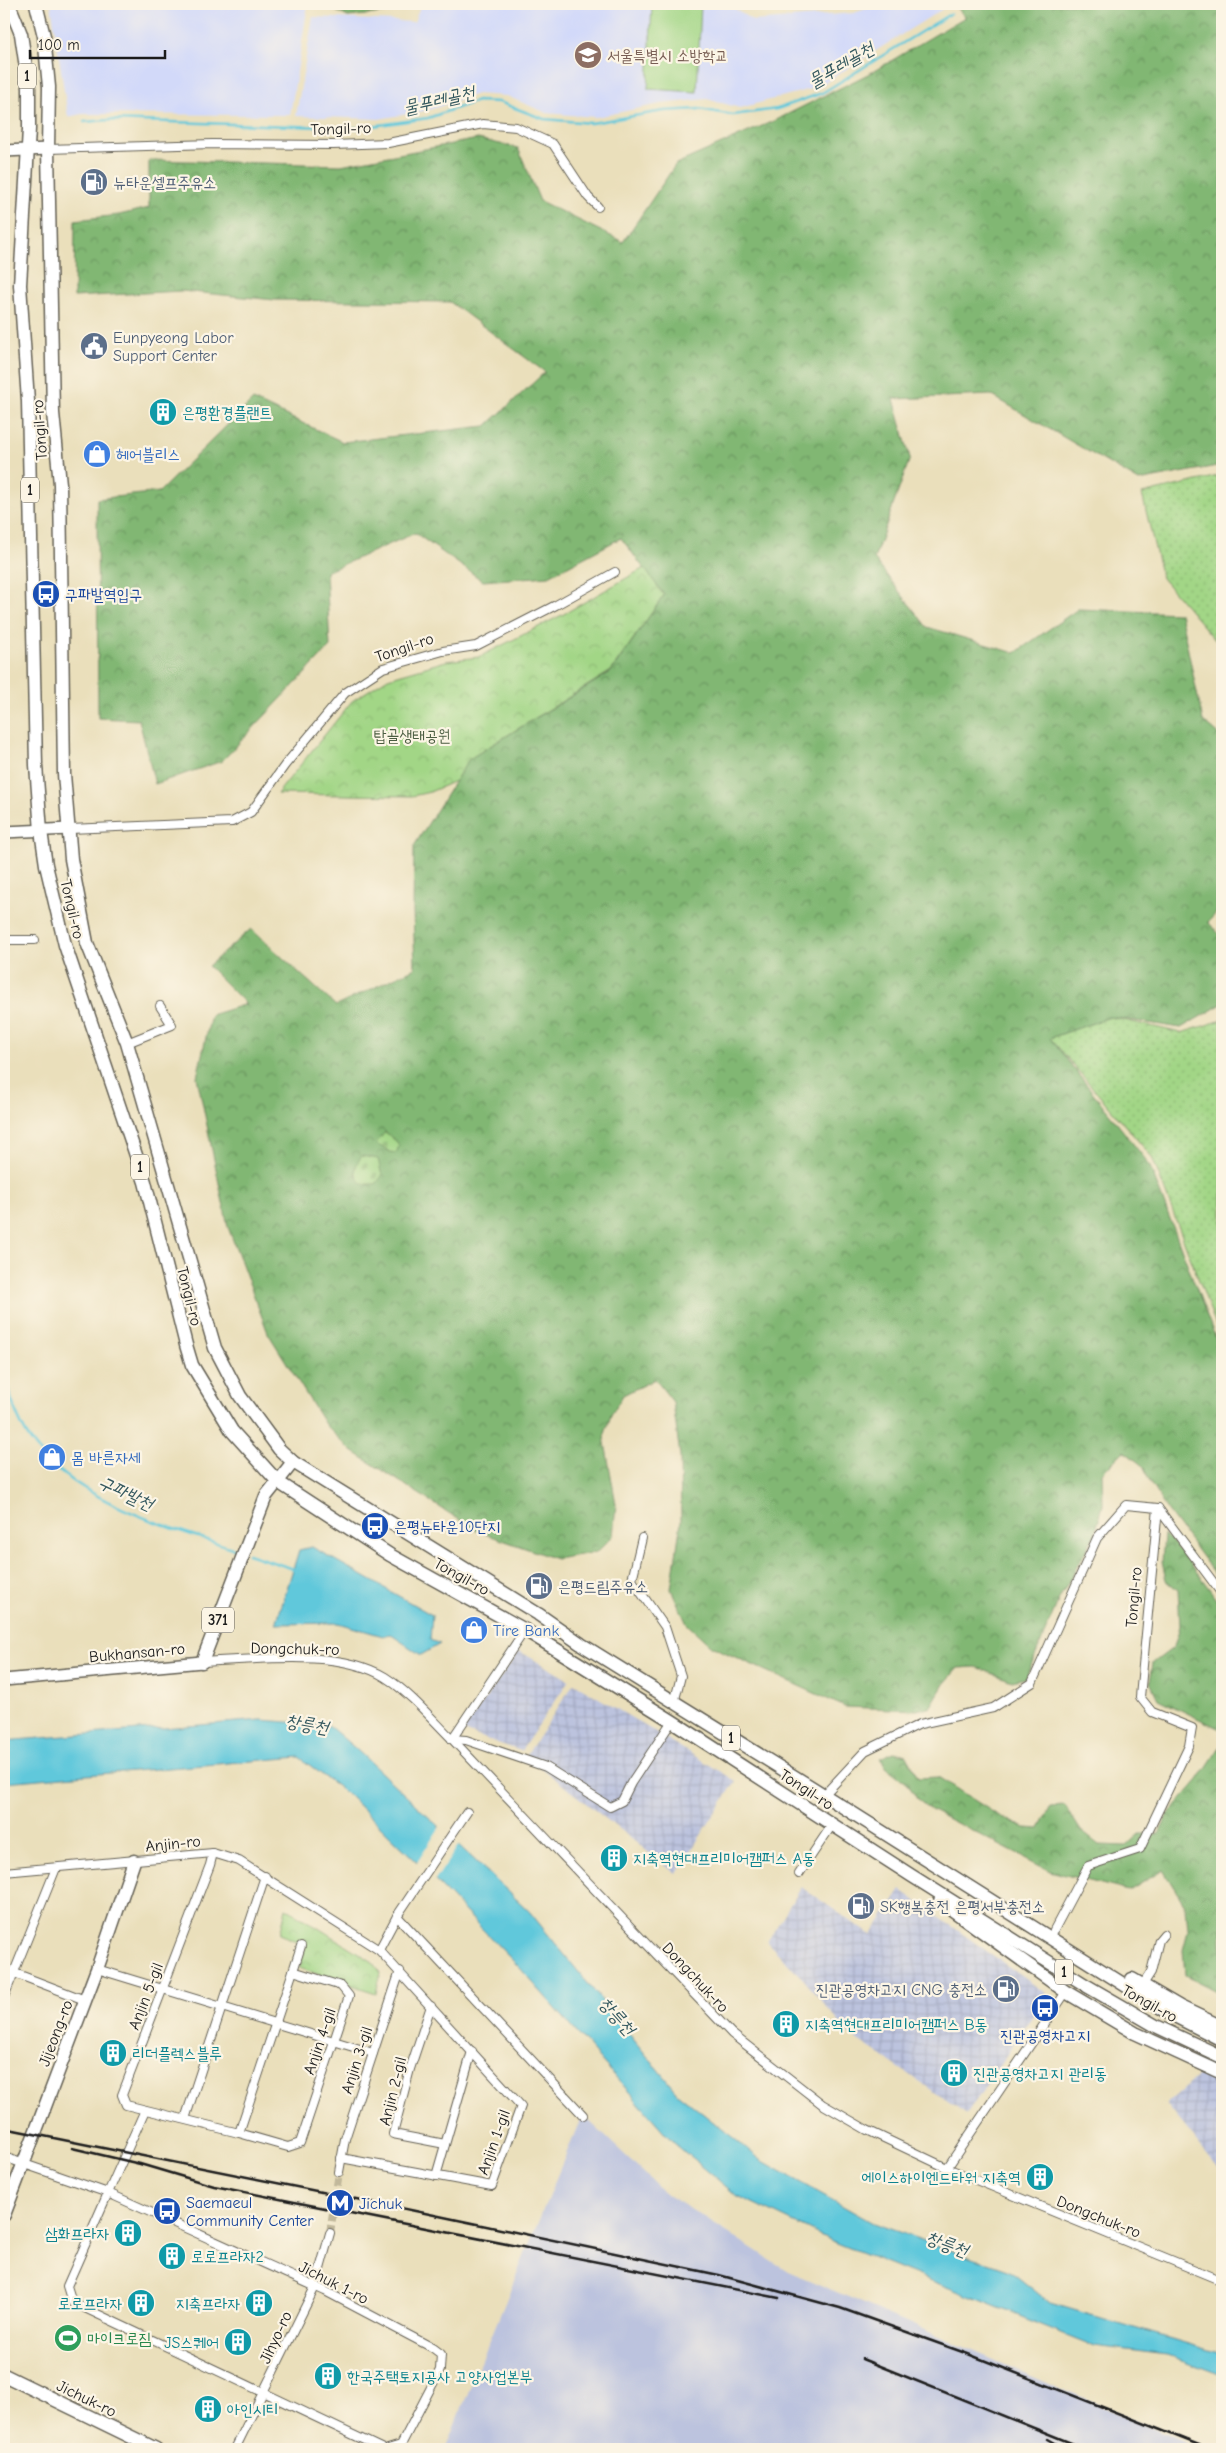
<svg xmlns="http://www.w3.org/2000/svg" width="1226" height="2453" font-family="'Comic Neue','Poor Story',sans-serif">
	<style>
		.built { fill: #d2d9f9 }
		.industrial { fill: url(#industrial-grid) }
		.railway { fill: #bcc3de }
		.grass { fill: url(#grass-dots); stroke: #5f7951 }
		.forest { fill: url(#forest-crowns); stroke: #4e6a48 }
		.cemetery { fill: url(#cemetery-stones); stroke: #5f7951 }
		.park { fill: url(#park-crowns); stroke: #5f7951 }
		.pitch { fill: #a2d686; stroke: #5f7951 }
		.water { fill: #60c8db; stroke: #3e727c }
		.pier { fill: #eadfbb }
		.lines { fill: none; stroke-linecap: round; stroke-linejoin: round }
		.stream { stroke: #60c8db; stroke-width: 2.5 }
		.street-tunnel { stroke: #c1b89b; stroke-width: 8; stroke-dasharray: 8 4; stroke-linecap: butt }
		.street-casing { stroke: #646054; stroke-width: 10 }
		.secondary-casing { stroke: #646054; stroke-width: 14 }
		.primary-casing { stroke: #646054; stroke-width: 15 }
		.street { stroke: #fff; stroke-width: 8 }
		.secondary { stroke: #fff; stroke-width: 11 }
		.primary { stroke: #fff; stroke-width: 12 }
		.rail { stroke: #1c1c1c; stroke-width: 2.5 }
		.labels { text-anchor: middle; stroke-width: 4.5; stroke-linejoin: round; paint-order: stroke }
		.shield { fill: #fcf5e5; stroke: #5f5d58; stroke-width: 1 }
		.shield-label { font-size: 15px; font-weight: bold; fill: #1c1c1c }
		.education-label { font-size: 16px; fill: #785e54; stroke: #fcf5e5; text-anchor: start }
		.street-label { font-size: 16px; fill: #1c1c1c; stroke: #fcf5e5 }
		.service-label { font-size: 16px; fill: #4e5e75; stroke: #fcf5e5; text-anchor: start }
		.culture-label { font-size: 16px; fill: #0d838f; stroke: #fcf5e5; text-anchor: start }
		.shop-label { font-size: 16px; fill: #366cbe; stroke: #fcf5e5; text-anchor: start }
		.transit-label { font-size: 16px; fill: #164399; stroke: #fcf5e5; text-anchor: start }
		.park-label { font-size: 16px; fill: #4b5d41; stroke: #fcf5e5 }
		.leisure-label { font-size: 16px; fill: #27864d; stroke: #fcf5e5; text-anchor: start }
		.water-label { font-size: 18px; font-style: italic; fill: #34585f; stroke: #fcf5e5 }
	</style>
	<defs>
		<pattern id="industrial-grid" width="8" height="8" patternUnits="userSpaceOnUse" patternTransform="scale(1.25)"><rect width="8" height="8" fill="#bcc3de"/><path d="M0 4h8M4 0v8" fill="none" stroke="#a1a7be"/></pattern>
		<pattern id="grass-dots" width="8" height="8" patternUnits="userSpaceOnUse" patternTransform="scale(1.25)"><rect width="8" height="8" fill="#a2d686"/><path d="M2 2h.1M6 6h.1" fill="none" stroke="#8bb773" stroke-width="1.8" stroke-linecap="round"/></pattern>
		<pattern id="forest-crowns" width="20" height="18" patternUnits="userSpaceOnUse" patternTransform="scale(1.25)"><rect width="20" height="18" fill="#81b773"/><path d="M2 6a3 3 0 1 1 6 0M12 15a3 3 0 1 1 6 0" fill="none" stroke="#69945e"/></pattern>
		<pattern id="cemetery-stones" width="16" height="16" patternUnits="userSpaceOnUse" patternTransform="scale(1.25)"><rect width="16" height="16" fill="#a2d686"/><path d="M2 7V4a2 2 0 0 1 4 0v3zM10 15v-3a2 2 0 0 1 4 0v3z" fill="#8bb773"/></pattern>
		<pattern id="park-crowns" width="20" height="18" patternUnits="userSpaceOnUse" patternTransform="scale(1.25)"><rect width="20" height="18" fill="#a2d686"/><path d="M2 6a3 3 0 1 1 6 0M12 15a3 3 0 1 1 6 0" fill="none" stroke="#8bb773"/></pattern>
	</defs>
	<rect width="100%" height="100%" fill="#fcf5e5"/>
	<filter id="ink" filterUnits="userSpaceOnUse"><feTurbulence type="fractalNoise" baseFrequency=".02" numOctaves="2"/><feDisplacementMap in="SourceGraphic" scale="10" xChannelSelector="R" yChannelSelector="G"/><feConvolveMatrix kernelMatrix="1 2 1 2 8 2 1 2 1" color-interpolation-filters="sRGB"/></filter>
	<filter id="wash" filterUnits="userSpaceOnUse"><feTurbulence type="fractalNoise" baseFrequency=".0096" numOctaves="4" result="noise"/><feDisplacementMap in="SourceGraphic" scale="20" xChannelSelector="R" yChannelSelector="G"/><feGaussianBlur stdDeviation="1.12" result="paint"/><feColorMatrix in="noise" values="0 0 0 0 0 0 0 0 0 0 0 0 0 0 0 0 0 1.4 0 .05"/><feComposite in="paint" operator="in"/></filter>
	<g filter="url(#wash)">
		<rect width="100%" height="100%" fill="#eadfbb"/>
		<g class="built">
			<polygon points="51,4 308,4 290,115 82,114 68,117"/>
			<polygon points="421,4 728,4 753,21 854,13 880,4 941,4 944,8 818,87 740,108 707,99 660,104 596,117 547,113 507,96 477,94 429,110 379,119 296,116 313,17 414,22"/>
		</g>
		<g class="industrial">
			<polygon points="519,1651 569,1680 521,1751 463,1731"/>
			<polygon points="574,1683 736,1781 676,1874 526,1756"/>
			<polygon points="801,1887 871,1935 901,1890 1047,1994 967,2114 849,2034 804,1980 767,1942"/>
			<polygon points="1200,2074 1222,2082 1222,2172 1166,2104"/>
		</g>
		<polygon class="railway" points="585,2117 665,2193 788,2271 1200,2449 445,2449 580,2120"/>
		<g class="grass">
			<polygon points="1222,475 1222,648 1162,578 1142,494"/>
			<polygon points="1110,1017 1181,1033 1222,1020 1222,1341 1152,1157 1050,1038"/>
		</g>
		<g class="forest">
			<polygon points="322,4 408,4 406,10 348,17"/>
			<polygon points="954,4 1222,4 1222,465 1139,481 991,395 894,399 910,458 874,559 927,627 1015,653 1078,609 1180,613 1203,721 1222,737 1222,907 1208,922 1222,937 1222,1004 1181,1028 1110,1017 1050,1038 1149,1164 1222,1355 1222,1584 1167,1510 1152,1486 1143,1466 1124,1451 1102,1473 1103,1505 1095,1534 1059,1599 1026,1678 1012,1681 976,1667 958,1668 944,1684 931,1706 917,1710 845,1707 711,1646 687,1624 671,1589 681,1521 680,1456 673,1402 655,1379 623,1395 611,1415 604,1437 616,1504 613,1536 597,1552 556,1559 477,1531 352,1451 326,1426 268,1333 228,1227 197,1077 211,1015 246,1004 208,966 251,929 336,1006 415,968 413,911 414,846 469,759 611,672 664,595 621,538 549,576 483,581 415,533 326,572 330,647 222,761 155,784 139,720 98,718 97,499 159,492 253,400 343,442 486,426 545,372 450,302 275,300 181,291 74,297 75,220 119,215 149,208 149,160 341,165 478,139 518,148 540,201 623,242 676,164 778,119 874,71 965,17"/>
			<polygon points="1164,1534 1185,1556 1222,1606 1222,1730 1158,1699 1150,1682 1153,1663 1174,1647 1180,1626 1178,1590 1166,1580 1162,1562"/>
			<polygon points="1222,1744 1222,1994 1185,1975 1183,1950 1188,1931 1186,1907 1163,1870 1129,1891 1050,1871 931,1810 917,1799 908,1784 886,1767 880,1758 894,1752 907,1755 918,1778 938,1777 996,1814 1025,1828 1040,1829 1050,1807 1065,1806 1081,1831 1099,1845 1126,1846 1139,1834 1158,1834 1167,1816 1198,1780"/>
		</g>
		<g class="cemetery">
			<polygon points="385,1132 397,1142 399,1146 396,1153 390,1152 376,1144"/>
			<path d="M362,1156L378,1159L382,1176L376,1184H363C352,1176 354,1166 362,1156Z"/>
		</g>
		<g class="park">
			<polygon points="644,568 664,595 611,671 469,759 455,781 430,792 412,796 277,794 352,701 388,678 446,661 479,657 562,615"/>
			<polygon points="286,1908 373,1962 381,1973 376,1993 299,1968 306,1945 280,1934"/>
		</g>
		<polygon class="pitch" points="652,4 701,4 697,92 648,89"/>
		<g class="water">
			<polygon points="312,1547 432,1615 430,1640 440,1644 421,1655 390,1634 383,1636 338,1623 276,1624 299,1550"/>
			<polygon points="261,1720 328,1725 357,1750 529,1911 677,2093 761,2160 873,2223 1010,2271 1050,2303 1222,2354 1222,2375 1168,2355 1094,2346 832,2241 736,2195 674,2143 520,1968 415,1860 346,1793 299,1757 4,1782 4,1741"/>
		</g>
		<polygon class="pier" points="441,1825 460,1843 434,1882 416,1864"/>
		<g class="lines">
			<g class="stream">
				<polyline points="84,122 109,120 358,128 428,118 477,101 499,102 544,119 591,123 664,111 699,109 733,115 777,109 822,93 950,14"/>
				<polyline points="4,570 4,749"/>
				<path d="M4,1374C10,1396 17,1421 31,1441C75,1502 172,1528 241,1551"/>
				<polyline points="248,1554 294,1569"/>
			</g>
		</g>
	</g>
	<g filter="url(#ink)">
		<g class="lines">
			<polyline class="street-tunnel" points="330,2233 339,2172"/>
			<defs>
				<g id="street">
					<polyline points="48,149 212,144 333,145 388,143 483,124 516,127 553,144 588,197 598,207"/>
					<polyline points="70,829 232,822 251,812 285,765 345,693 383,668 443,651 476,646 556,605 615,572"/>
					<polyline points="4,940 35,940"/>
					<polyline points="127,1043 172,1025 160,1006"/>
					<polyline points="642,1538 632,1580 665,1627 681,1676 674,1703"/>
					<path d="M202,1662C256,1660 338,1648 385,1677C410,1693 431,1718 452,1739L732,2034L822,2104L867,2130L947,2168L1222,2281"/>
					<polyline points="452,1739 466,1740 546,1767 610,1807 622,1801 631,1783 672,1721"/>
					<polyline points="452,1739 525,1630"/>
					<polyline points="824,1795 865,1751 920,1724 993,1708 1032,1683 1097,1538 1126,1505 1158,1508 1222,1594"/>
					<polyline points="213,1853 210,1865 122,2095 126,2105 239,2133 288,2147 300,2143 349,1996 341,1986 293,1971 239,2133"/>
					<polyline points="4,1872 213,1853 239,1861 379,1950 521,2106 492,2186 341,2158"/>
					<polyline points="799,1874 832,1825"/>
					<polyline points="397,1916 583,2115"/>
					<polyline points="1054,1930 1088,1866 1140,1849 1189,1746 1192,1728 1152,1712 1140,1697 1158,1508"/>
					<polyline points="379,1950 397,1916 467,1812"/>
					<polyline points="4,1969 85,2000"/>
					<polyline points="97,1969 373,2053"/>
					<polyline points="293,1971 301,1946"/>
					<polyline points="1142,1986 1151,1972 1159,1940 1164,1934"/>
					<polyline points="4,1997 56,1868"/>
					<polyline points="431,2006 410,2069 393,2134 445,2144"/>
					<polyline points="185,2119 265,1876"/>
					<polyline points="4,2157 108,2193 145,2110"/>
					<polyline points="947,2168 1066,1992"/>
					<polyline points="339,2172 345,2139 400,1971"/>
					<polyline points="436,2176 472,2051"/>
					<polyline points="235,2449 315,2287 330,2233"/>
					<polyline points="383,2449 72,2302 67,2286 108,2193 325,2291 433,2348 441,2354 440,2370 401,2445 388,2449"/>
				</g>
				<g id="secondary">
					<polyline points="4,151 48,149"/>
					<polyline points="4,832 70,829"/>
					<polyline points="4,1680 202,1662"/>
				</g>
				<g id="primary">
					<polyline points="9,4 21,34 29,88 29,129 20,285 28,401 36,765 41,831 46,865 65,945 145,1182 186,1345 192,1365 232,1431 278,1482 390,1555 525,1630 672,1721 912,1876 1087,1986 1156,2026 1222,2057"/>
					<polyline points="36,4 44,36 49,87 48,149 53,413 60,484 64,774 71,859 87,943 127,1043 215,1348 240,1396 279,1449 293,1462 538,1614 581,1644 824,1795 1169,2013 1222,2040"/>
					<polyline points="202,1662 266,1496 293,1462"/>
					<polyline points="940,1901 1066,1992 1135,2033 1222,2073"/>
					<polyline points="1132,1979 1180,2007 1222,2027"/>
					<polyline points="4,2215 97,1969 134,1861"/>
					<polyline points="4,2375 156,2449"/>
				</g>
			</defs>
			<use href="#street" class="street-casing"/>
			<use href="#secondary" class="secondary-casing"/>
			<use href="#primary" class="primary-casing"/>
			<use href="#street" class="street"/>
			<use href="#secondary" class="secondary"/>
			<use href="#primary" class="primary"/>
			<g class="rail">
				<polyline points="4,2128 401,2208 719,2275 840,2308 968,2354 1209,2449"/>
				<polyline points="72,2148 140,2164 214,2186 779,2298"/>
				<polyline points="862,2359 1086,2449"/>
				<polyline points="1048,2439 1066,2449"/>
			</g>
		</g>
	</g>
	<defs>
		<symbol id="school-disc" viewBox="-11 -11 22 22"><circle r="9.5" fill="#8d6e63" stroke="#fcf5e5"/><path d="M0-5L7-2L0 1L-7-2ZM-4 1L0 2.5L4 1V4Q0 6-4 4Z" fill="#fff"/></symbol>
		<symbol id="fuel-disc" viewBox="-11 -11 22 22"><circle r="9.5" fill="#5c6f8a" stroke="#fcf5e5"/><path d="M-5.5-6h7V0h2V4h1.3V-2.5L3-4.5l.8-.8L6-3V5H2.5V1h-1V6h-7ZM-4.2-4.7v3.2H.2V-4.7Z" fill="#fff"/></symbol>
		<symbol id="civic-disc" viewBox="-11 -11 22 22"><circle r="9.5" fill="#5c6f8a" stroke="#fcf5e5"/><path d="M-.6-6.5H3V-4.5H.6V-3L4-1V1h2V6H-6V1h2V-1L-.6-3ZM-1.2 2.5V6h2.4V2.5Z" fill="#fff"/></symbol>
		<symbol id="building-disc" viewBox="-11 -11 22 22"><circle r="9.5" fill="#0f9aa8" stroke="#fcf5e5"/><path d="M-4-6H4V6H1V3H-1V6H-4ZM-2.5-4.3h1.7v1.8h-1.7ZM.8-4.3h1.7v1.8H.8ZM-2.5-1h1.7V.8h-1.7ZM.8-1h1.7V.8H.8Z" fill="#fff"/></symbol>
		<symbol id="shop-disc" viewBox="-11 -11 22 22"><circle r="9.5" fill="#3f7fe0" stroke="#fcf5e5"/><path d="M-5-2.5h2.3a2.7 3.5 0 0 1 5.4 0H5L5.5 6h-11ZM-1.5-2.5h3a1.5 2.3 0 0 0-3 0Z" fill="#fff"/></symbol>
		<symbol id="bus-disc" viewBox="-11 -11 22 22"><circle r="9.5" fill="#1a4fb4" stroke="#fcf5e5"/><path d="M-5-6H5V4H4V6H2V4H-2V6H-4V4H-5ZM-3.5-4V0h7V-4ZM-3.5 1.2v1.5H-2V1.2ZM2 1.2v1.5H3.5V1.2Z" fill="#fff"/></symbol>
		<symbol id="metro-disc" viewBox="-11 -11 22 22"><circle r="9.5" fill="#1a4fb4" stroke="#fcf5e5"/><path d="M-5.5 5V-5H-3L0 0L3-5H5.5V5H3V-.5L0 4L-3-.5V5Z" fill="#fff"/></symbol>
		<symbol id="stadium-disc" viewBox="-11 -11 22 22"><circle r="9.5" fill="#2e9e5b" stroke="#fcf5e5"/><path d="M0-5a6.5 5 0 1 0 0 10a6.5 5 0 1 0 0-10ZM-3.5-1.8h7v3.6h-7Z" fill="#fff"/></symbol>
	</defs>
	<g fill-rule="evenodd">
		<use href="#school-disc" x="572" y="39" width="32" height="32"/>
		<use href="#fuel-disc" x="78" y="166" width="32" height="32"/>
		<use href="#civic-disc" x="78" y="330" width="32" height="32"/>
		<use href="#building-disc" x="147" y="396" width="32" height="32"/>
		<use href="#shop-disc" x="81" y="438" width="32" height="32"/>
		<use href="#bus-disc" x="30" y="578" width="32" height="32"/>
		<use href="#shop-disc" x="36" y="1441" width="32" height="32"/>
		<use href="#bus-disc" x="359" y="1510" width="32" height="32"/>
		<use href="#fuel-disc" x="523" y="1570" width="32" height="32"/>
		<use href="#shop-disc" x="458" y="1614" width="32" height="32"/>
		<use href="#building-disc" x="598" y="1842" width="32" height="32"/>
		<use href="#fuel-disc" x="845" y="1890" width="32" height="32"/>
		<use href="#fuel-disc" x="990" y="1973" width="32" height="32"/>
		<use href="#bus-disc" x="1029" y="1992" width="32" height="32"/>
		<use href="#building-disc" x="770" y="2008" width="32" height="32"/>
		<use href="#building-disc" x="97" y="2037" width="32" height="32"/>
		<use href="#building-disc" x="938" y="2057" width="32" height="32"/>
		<use href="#building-disc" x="1024" y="2161" width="32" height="32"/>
		<use href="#metro-disc" x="324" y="2187" width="32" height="32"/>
		<use href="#bus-disc" x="151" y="2195" width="32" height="32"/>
		<use href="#building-disc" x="112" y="2217" width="32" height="32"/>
		<use href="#building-disc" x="156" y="2240" width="32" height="32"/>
		<use href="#building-disc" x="125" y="2287" width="32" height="32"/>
		<use href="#building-disc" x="243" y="2287" width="32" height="32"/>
		<use href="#stadium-disc" x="52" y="2322" width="32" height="32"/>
		<use href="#building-disc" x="222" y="2326" width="32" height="32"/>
		<use href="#building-disc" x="312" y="2360" width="32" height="32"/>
		<use href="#building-disc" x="192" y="2393" width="32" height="32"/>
	</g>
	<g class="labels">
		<g class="shield">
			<rect x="18" y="63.5" width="18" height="25" rx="4"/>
			<rect x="21" y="477.5" width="18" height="25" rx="4"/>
			<rect x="131" y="1154.5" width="18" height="25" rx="4"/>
			<rect x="202" y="1607.5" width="32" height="25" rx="4"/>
			<rect x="722" y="1725.5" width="18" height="25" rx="4"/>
			<rect x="1055" y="1959.5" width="18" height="25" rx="4"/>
		</g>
		<g class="shield-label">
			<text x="27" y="81">1</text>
			<text x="30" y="495">1</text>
			<text x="140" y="1172">1</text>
			<text x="218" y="1625">371</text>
			<text x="731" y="1743">1</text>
			<text x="1064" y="1977">1</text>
		</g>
		<g class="education-label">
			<text x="607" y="61">서울특별시 소방학교</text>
		</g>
		<g class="street-label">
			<text transform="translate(341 128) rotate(-2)" y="6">Tongil-ro</text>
			<text transform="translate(39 430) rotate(-94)" y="6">Tongil-ro</text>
			<text transform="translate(404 647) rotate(-19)" y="6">Tongil-ro</text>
			<text transform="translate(73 909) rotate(77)" y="6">Tongil-ro</text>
			<text transform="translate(190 1296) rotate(76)" y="6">Tongil-ro</text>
			<text transform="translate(462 1576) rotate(29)" y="6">Tongil-ro</text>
			<text transform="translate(1133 1597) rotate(-85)" y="6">Tongil-ro</text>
			<text transform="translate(295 1648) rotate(1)" y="6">Dongchuk-ro</text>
			<text transform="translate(137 1652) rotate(-5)" y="6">Bukhansan-ro</text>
			<text transform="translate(807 1789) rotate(33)" y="6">Tongil-ro</text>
			<text transform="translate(173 1843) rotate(-6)" y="6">Anjin-ro</text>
			<text transform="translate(696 1977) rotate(47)" y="6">Dongchuk-ro</text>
			<text transform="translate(145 1996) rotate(-69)" y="6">Anjin 5-gil</text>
			<text transform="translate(1150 2003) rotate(29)" y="6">Tongil-ro</text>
			<text transform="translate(55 2033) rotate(-69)" y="6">Jijeong-ro</text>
			<text transform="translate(319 2041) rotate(-71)" y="6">Anjin 4-gil</text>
			<text transform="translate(356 2060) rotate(-72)" y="6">Anjin 3-gil</text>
			<text transform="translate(392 2091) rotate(-76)" y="6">Anjin 2-gil</text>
			<text transform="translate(493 2142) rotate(-70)" y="6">Anjin 1-gil</text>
			<text transform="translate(1099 2216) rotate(22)" y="6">Dongchuk-ro</text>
			<text transform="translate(334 2282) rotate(27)" y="6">Jichuk 1-ro</text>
			<text transform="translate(275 2337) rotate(-65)" y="6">Jihyo-ro</text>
			<text transform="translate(87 2398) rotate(26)" y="6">Jichuk-ro</text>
		</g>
		<g class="service-label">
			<text x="113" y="188">뉴타운셀프주유소</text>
			<text x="113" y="343">Eunpyeong Labor<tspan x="113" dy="18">Support Center</tspan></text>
			<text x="558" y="1592">은평드림주유소</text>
			<text x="880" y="1912">SK행복충전 은평서부충전소</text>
			<text x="987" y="1995" text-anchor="end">진관공영차고지 CNG 충전소</text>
		</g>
		<g class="culture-label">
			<text x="182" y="418">은평환경플랜트</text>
			<text x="633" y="1864">지축역현대프리미어캠퍼스 A동</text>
			<text x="805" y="2030">지축역현대프리미어캠퍼스 B동</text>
			<text x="132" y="2059">리더플렉스블루</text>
			<text x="973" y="2079">진관공영차고지 관리동</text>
			<text x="1021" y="2183" text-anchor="end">에이스하이엔드타워 지축역</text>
			<text x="109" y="2239" text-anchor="end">삼화프라자</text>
			<text x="191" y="2262">로로프라자2</text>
			<text x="122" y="2309" text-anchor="end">로로프라자</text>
			<text x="240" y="2309" text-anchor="end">지축프라자</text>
			<text x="219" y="2348" text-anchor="end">JS스퀘어</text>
			<text x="347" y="2382">한국주택토지공사 고양사업본부</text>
			<text x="227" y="2415">아인시티</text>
		</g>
		<g class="shop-label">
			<text x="116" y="460">헤어블리스</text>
			<text x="71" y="1463">몸 바른자세</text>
			<text x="493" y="1636">Tire Bank</text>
		</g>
		<g class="transit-label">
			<text x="65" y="600">구파발역입구</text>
			<text x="394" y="1532">은평뉴타운10단지</text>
			<text x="1045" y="2041" text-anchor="middle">진관공영차고지</text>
			<text x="186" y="2208">Saemaeul<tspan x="186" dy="18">Community Center</tspan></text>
			<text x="359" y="2209">Jichuk</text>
		</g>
		<g class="park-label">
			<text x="412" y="741">탑골생태공원</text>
		</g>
		<g class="leisure-label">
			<text x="87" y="2344">마이크로짐</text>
		</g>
		<g class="water-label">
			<text transform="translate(841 65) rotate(-30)" y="6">물푸레골천</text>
			<text transform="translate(439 100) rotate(-13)" y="6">물푸레골천</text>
			<text transform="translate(126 1493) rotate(25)" y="6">구파발천</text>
			<text transform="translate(307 1724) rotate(10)" y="6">창릉천</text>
			<text transform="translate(617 2016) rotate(48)" y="6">창릉천</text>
			<text transform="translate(947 2244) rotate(20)" y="6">창릉천</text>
		</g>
	</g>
	<rect width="1226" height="2453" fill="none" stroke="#fcf5e5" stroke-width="20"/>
	<path d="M30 50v8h135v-8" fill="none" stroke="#1c1c1c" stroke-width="2.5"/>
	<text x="38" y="50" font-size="15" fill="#1c1c1c" stroke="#fcf5e5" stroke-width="4" paint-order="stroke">100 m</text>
</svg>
